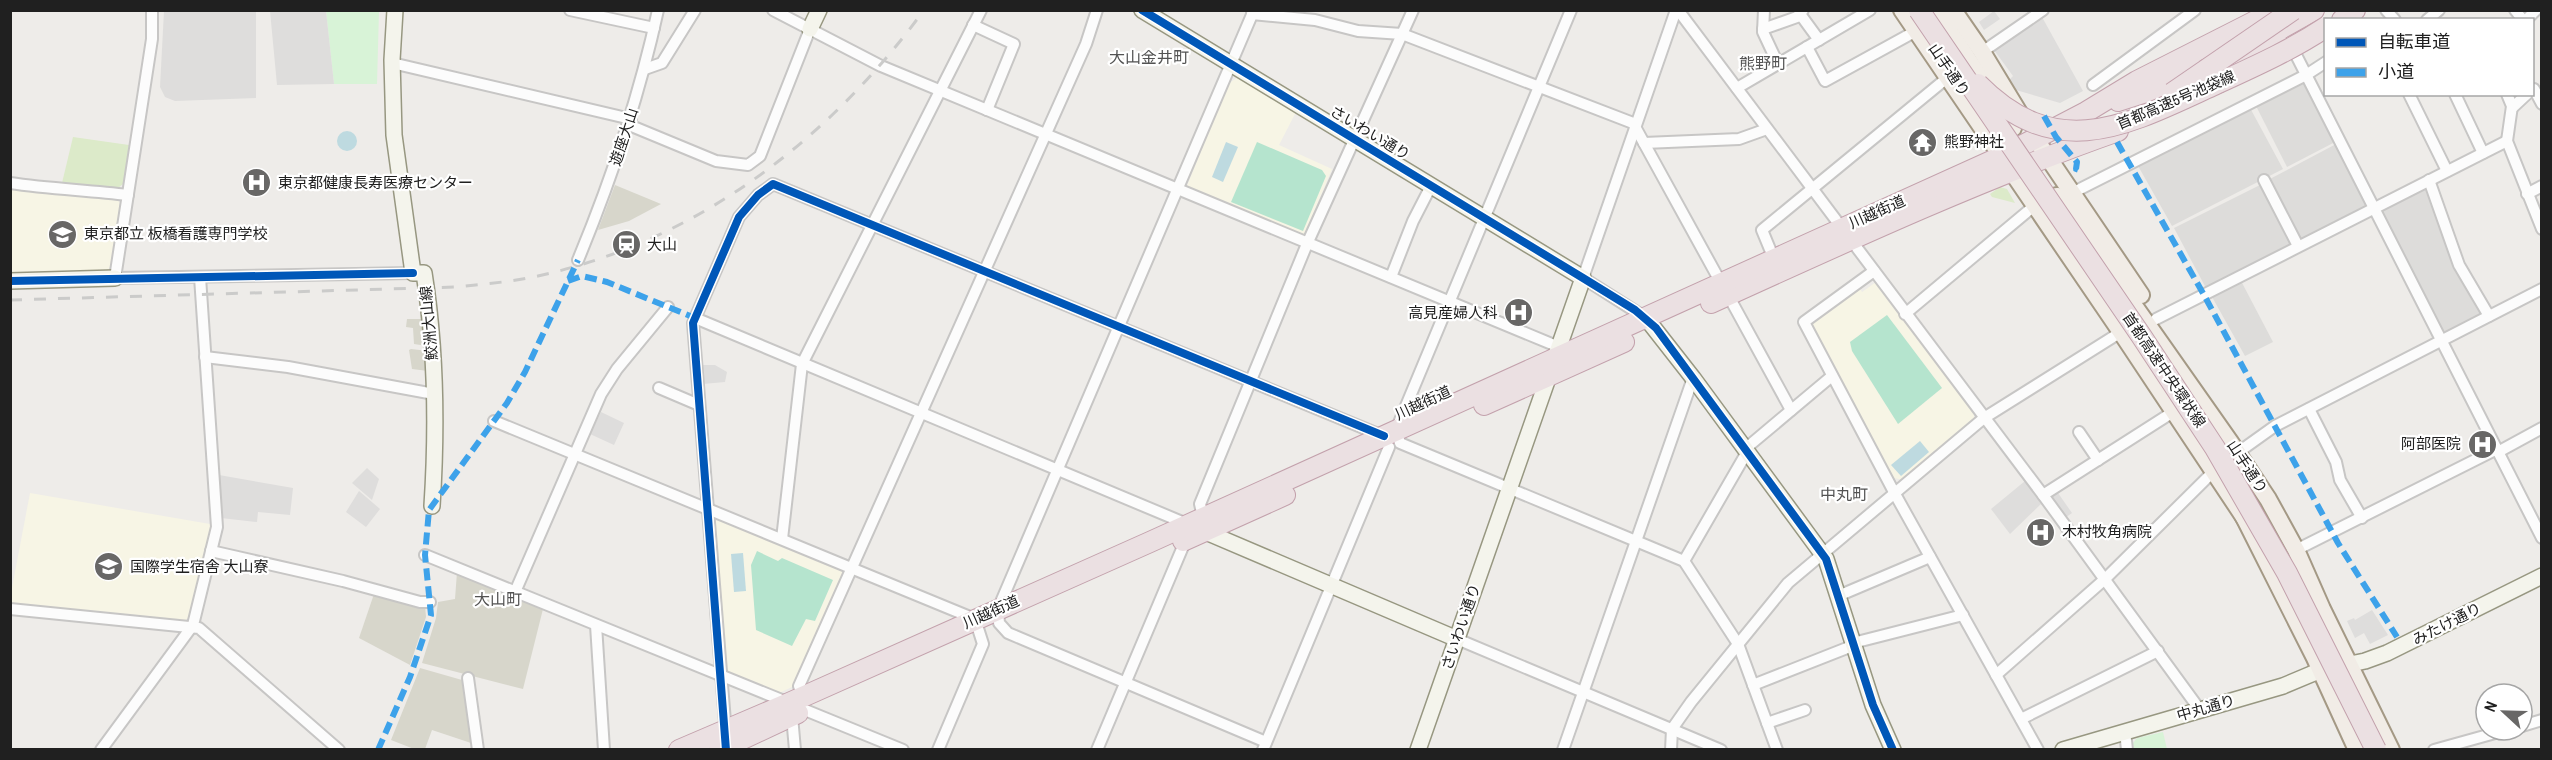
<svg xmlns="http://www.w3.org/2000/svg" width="2552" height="760" font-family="'Archivo Narrow','Noto Sans JP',sans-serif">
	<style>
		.residential { fill: #dddcda }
		.education { fill: #f7f5e5 }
		.construction { fill: #d7d6cb }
		.grass { fill: #dceac9 }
		.park { fill: #d8f3d7 }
		.pitch { fill: #b5e4ce }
		.parking { fill: #dedddc }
		.water { fill: #bedae0 }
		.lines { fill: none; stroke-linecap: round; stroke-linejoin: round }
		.street-casing { stroke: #c7c6c5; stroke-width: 14 }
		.secondary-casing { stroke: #979781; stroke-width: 18 }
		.primary-casing { stroke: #a49985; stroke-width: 20 }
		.highway-casing { stroke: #c3a1ac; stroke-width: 22 }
		.street { stroke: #fcfcfc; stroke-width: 10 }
		.secondary { stroke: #f4f4ec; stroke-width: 15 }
		.primary { stroke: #f1ece6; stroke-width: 16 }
		.highway { stroke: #ebe0e2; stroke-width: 20 }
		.rail { stroke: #cbcbca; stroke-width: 3; stroke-dasharray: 12 12; stroke-linecap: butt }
		.highway-bridge-casing { stroke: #c3a1ac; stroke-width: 22; stroke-linecap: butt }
		.highway-bridge { stroke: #ebe0e2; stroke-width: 20 }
		.quiet { stroke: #3da2ea; stroke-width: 6; stroke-dasharray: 12 6; stroke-linecap: butt }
		.cycleway-casing { stroke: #fff; stroke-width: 11 }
		.cycleway { stroke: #0057b8; stroke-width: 8 }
		.labels { text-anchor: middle; stroke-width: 4.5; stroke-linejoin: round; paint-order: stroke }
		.street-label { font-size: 15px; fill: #202020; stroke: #fff }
		.poi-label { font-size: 15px; fill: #202020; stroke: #fff; text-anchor: start }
		.neighbourhood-label { font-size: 16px; fill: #535353; stroke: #fff }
	</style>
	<rect width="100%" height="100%" fill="#eeece9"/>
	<g class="residential">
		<polygon points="2304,78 2337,141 2287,167 2255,104"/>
		<polygon points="2249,106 2283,169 2172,226 2137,164"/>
		<polygon points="2338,143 2369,207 2298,244 2266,181"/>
		<polygon points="2262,184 2294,247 2207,290 2174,228"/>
		<polygon points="2425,184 2485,314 2442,334 2379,208"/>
		<polygon points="2240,279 2273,342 2245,356 2211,295"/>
	</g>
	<g class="education">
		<polygon points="1238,77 1296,112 1279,145 1332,169 1304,235 1188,189 1187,186 1228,84"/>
		<polygon points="11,188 55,195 89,195 117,199 120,203 111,266 107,271 11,272"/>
		<polygon points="1876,282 1974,414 1974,420 1903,480 1894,478 1810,327 1812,320 1859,287 1862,292"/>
		<polygon points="30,493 210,524 210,534 190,617 184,621 11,606 11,593"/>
		<polygon points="719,519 842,569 843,573 792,687 779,693 728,672 724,667 713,523"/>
	</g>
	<g class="construction">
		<polygon points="615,185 661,204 629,221 598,230"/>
		<polygon points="407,319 426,319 427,346 414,344 413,328 406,327"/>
		<polygon points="411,349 428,351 428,371 412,369 409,350"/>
		<polygon points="457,572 543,609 523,689 422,663 436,618 438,602 455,599"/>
		<polygon points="374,594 425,605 426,617 410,665 359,638"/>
		<polygon points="420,668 462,680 471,743 432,730 425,749 414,749 391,740"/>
	</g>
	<g class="grass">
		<polygon points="73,137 129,145 123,184 118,188 62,183"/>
		<polygon points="2000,187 2007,189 2015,203 1992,197 1990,194"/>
	</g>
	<g class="park">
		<polygon points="326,11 379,11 377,84 334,84"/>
		<polygon points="2163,732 2167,749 2134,749 2133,743 2137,738"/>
	</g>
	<g class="pitch">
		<polygon points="1257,142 1322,170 1326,176 1303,231 1231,202"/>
		<polygon points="1887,315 1942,388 1898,424 1852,351 1850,342"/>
		<polygon points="757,551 778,561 782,558 833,580 815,621 806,619 792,646 756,630 751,565"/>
	</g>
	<g class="parking">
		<polygon points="164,11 256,11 256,98 175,101 165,97 160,87"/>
		<polygon points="270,11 326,11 334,84 277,85"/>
		<polygon points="1994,11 2000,19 1984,30 1979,22"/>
		<polygon points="2042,17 2083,91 2060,103 2016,90 2009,80 2013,76 1994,50"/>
		<polygon points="701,365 715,365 727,372 725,382 703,384"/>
		<polygon points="601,412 624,423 614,445 590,434"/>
		<polygon points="367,468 379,479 372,500 352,483"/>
		<polygon points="219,475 293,488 290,515 258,512 257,522 221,518"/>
		<polygon points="2025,481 2041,504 2010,534 1991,509"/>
		<polygon points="359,491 380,509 366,527 346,512"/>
		<polygon points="2058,493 2072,513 2065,518 2050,498"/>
		<polygon points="2372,610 2388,635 2370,644 2364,633 2355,638 2347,621 2354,618 2355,620"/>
	</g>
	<g class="water">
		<circle cx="347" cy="141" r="10"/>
		<polygon points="1226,142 1238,147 1223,182 1212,177"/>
		<polygon points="1920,441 1929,452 1901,476 1891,465"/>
		<polygon points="743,553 746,591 734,592 731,554"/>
	</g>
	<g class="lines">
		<defs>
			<g id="street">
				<polyline points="152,10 152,39 115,278 413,273"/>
				<polyline points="570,10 654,28"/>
				<polyline points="773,10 881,66 1559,347"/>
				<polyline points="1254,10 998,609 999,623 1008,633 1266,742"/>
				<polyline points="1571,10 1396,430 1400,443 1684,561 1738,644 1777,750"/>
				<polyline points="1678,10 1842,228"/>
				<polyline points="1764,10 1763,32 1778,64"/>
				<polyline points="2386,10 2395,20"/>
				<polyline points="2515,10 2523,20"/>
				<polyline points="1252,14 1315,20 1358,31 1402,34 1633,123 1721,283"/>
				<polyline points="1800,14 1819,40"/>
				<polyline points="2427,20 2439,10"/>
				<polyline points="2526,20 2536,10"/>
				<polyline points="973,25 1014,44 987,110"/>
				<polyline points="1763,29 1797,17 1803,10"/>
				<polyline points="1807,47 1825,81 1916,31"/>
				<polyline points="2294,51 2542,538"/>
				<polyline points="1982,52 2043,10"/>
				<polyline points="392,63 631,119"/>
				<polyline points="645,69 662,63 695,10"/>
				<polyline points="2093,85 2195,10"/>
				<polyline points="1737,88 1870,10"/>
				<polyline points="2534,89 2542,104"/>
				<polyline points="2409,94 2447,171"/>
				<polyline points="2455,94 2483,153"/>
				<polyline points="2507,94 2512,106 2507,141 2542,229"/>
				<polyline points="2512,108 2527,94"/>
				<polyline points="629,125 716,161 748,165 760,156 810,29"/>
				<polyline points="1644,143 1739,139 1767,129"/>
				<polyline points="2264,180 2298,246"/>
				<polyline points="2429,180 2459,265 2489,316"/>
				<path d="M10,183C50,189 88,190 128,195"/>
				<polyline points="2072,193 2306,75 2326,62"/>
				<polyline points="2527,194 2542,186"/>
				<polyline points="1851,240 2043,495 2200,710"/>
				<polyline points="1774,259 1762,230 1947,78"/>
				<path d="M578,260C612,178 639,97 658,10"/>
				<polyline points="1874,271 1804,322 1895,494 2038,750"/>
				<polyline points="1391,277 1413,221 1431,186"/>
				<polyline points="1728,295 1791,410"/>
				<polyline points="1905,314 2034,206"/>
				<polyline points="695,318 1187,524"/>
				<polyline points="1646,318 1583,278 1676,10"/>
				<polyline points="2156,319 2507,141"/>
				<polyline points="205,357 288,367 434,394"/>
				<polyline points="659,388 699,405"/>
				<polyline points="2309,409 2336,462 2340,480 2362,518"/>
				<polyline points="494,421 975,619 983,644 938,750"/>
				<polyline points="2079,432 2098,460"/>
				<polyline points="1745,449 1832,376"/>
				<polyline points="2498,452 2542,428"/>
				<polyline points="2233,456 2275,426 2542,289"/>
				<polyline points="2043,495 2173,412"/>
				<polyline points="1200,520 1203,517 1200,504 1307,244 1413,10"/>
				<polyline points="782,539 802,364 981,10"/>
				<polyline points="2296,550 2497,449"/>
				<polyline points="211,551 343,581 420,602 430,602"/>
				<polyline points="425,555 789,703"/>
				<polyline points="1684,561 1747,452"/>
				<polyline points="515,592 601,394 617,369 668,307"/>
				<polyline points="1838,596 1930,557"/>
				<polyline points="10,609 199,628 339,750"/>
				<polyline points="596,625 604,750"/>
				<polyline points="1457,639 1721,750"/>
				<polyline points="1996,675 2105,579 2216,469"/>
				<polyline points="468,678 478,750"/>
				<polyline points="1753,685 1847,648 1853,643 1963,615"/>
				<polyline points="803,697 799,686 1086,44 1097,10"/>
				<polyline points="805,710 903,750"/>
				<polyline points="792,716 795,750"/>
				<polyline points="2021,719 2158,651"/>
				<polyline points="1767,723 1805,710"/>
				<polyline points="2522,726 2542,720"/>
				<polyline points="2125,731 2127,750"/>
				<polyline points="726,734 693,323 739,217 758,195 773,184 1383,436"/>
				<polyline points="101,750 193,625 217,527 200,277"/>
				<polyline points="1097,750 1187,537"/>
				<polyline points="1263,750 1389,447"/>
				<polyline points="1563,750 1693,378"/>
				<polyline points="1671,750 1672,729 1691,702 1788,583 1984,418 2121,332"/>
				<polyline points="2434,750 2506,730"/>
			</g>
			<g id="secondary">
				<path d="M395,10L392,60L394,135L413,273H424C436,349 437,429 432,506"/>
				<polyline points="1142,10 1583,278 1418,750"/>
				<polyline points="810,29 819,10"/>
				<polyline points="10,281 115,278"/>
				<polyline points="1646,318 1693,378 1826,559 1873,705 1893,750"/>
				<polyline points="1199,529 1457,639"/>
				<polyline points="2063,750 2283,686 2321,670 2365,661 2387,653 2542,576"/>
			</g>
			<g id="primary">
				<polyline points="1902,10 2121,332 2248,523"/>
				<polyline points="1936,10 2013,128"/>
				<polyline points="1953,10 1982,52 2022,118"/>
				<polyline points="2041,147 2141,295"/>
				<polyline points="2057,196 2230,442 2268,499 2296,550 2322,609 2391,750"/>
				<polyline points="2243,515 2315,658 2357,750"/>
			</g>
			<g id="highway">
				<polyline points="2342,20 2355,10"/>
				<polyline points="2259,41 2314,10"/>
				<polyline points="2218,83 2238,61 2277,43"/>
				<polyline points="2118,101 2143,93 2197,70"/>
				<path d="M1711,303C1845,242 1979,180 2118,131"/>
				<polyline points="1484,405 1624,342"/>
				<polyline points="1183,541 1285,495"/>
				<polyline points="679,750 789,703 1150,542 2000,157 2086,112 2137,81 2277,10"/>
				<polyline points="719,750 798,713"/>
			</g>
		</defs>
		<use href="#street" class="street-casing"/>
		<use href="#secondary" class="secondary-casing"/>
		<use href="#primary" class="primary-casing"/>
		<use href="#highway" class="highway-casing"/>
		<use href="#street" class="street"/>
		<use href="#secondary" class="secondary"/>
		<use href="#primary" class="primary"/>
		<use href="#highway" class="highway"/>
		<path class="rail" d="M10,300L457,287C484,284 511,282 538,276C697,241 829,140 924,10"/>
		<defs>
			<g id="highway-bridge">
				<polyline points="1919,10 2142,337 2215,448 2287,573 2376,750"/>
				<path d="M1978,84C2057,164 2127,125 2212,86C2251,68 2290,51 2326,27"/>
				<polyline points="2172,93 2293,10"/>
			</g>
		</defs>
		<use href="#highway-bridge" class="highway-bridge-casing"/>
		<use href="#highway-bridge" class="highway-bridge"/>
		<g class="quiet">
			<polyline points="2044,116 2056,137 2077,162 2076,169 2079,170"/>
			<polyline points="2117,142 2204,295 2338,543 2397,637"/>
			<polyline points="568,281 582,276 607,282 695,318"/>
			<polyline points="378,750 410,677 431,615 425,555 429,510 507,403 525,372 578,260"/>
		</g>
		<defs>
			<g id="cycleway">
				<polyline points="1142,10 1583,278 1635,310 1656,328 1826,559 1873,705 1893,750"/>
				<polyline points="10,281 413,273"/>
				<polyline points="726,750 693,323 739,217 758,195 773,184 1384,436"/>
			</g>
		</defs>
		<use href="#cycleway" class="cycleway-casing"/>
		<use href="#cycleway" class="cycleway"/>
	</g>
	<defs>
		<symbol id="temple-disc" viewBox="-11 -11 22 22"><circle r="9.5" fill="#686766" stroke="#fff"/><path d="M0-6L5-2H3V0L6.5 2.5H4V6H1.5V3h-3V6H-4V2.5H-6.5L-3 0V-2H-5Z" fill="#fff"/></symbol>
		<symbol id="hospital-disc" viewBox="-11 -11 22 22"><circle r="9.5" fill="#686766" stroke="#fff"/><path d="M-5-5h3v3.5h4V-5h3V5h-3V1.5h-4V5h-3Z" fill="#fff"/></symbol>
		<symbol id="university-disc" viewBox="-11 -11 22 22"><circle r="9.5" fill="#686766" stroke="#fff"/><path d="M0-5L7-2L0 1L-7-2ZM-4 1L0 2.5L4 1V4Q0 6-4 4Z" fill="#fff"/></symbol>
		<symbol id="station-disc" viewBox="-11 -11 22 22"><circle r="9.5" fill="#686766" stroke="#fff"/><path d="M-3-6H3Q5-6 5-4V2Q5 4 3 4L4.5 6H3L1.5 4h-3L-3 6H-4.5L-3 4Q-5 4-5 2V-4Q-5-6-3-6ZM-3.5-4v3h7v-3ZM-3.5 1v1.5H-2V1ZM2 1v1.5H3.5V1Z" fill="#fff"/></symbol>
	</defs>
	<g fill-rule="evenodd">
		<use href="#temple-disc" x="1906" y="126" width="33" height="33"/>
		<use href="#hospital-disc" x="240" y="166" width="33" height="33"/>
		<use href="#university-disc" x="46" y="218" width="33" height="33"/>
		<use href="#station-disc" x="610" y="228" width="33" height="33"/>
		<use href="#hospital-disc" x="1502" y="296" width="33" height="33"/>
		<use href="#hospital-disc" x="2466" y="428" width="33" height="33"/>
		<use href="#hospital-disc" x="2024" y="516" width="33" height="33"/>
		<use href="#university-disc" x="92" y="550" width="33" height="33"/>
	</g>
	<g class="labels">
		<g class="street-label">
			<text transform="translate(1949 70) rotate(56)" y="5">山手通り</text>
			<text transform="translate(2176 100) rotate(-23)" y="5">首都高速5号池袋線</text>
			<text transform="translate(1370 133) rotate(31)" y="5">さいわい通り</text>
			<text transform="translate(624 137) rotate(-72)" y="5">遊座大山</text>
			<text transform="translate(1877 212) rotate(-24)" y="5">川越街道</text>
			<text transform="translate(429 323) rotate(-95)" y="5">鮫洲大山線</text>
			<text transform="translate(2164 370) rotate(56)" y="5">首都高速中央環状線</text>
			<text transform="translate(1423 403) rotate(-25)" y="5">川越街道</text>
			<text transform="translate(2247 467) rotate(57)" y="5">山手通り</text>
			<text transform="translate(991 612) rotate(-24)" y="5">川越街道</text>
			<text transform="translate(2447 624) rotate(-27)" y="5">みたけ通り</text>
			<text transform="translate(1461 627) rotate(-71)" y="5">さいわい通り</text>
			<text transform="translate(2206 708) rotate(-16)" y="5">中丸通り</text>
		</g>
		<g class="poi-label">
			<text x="1944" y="147">熊野神社</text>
			<text x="278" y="188">東京都健康長寿医療センター</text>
			<text x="84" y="239">東京都立 板橋看護専門学校</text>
			<text x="647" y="250">大山</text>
			<text x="1498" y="318" text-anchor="end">高見産婦人科</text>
			<text x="2461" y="449" text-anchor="end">阿部医院</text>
			<text x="2062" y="537">木村牧角病院</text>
			<text x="130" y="572">国際学生宿舎 大山寮</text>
		</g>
		<g class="neighbourhood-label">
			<text x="1149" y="63">大山金井町</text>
			<text x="1763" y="69">熊野町</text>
			<text x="1844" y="500">中丸町</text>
			<text x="498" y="605">大山町</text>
		</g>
	</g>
	<rect width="2552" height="760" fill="none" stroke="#202020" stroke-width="24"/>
	<rect x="2324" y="18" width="210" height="78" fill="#ffffff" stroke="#a6a6a6" stroke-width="1.5"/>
	<rect x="2336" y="38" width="30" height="9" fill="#0057b8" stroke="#a6a6a6" stroke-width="1.5"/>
	<text x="2378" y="48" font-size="18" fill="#202020">自転車道</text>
	<rect x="2336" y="68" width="30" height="9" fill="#3da2ea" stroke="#a6a6a6" stroke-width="1.5"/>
	<text x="2378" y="78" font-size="18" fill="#202020">小道</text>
	<g transform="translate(2504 712) rotate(292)"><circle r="28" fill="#ffffff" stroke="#a6a6a6" stroke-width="1.5"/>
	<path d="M0-4.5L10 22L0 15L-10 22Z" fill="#686766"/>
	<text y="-9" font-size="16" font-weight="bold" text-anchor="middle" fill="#202020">N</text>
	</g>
</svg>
